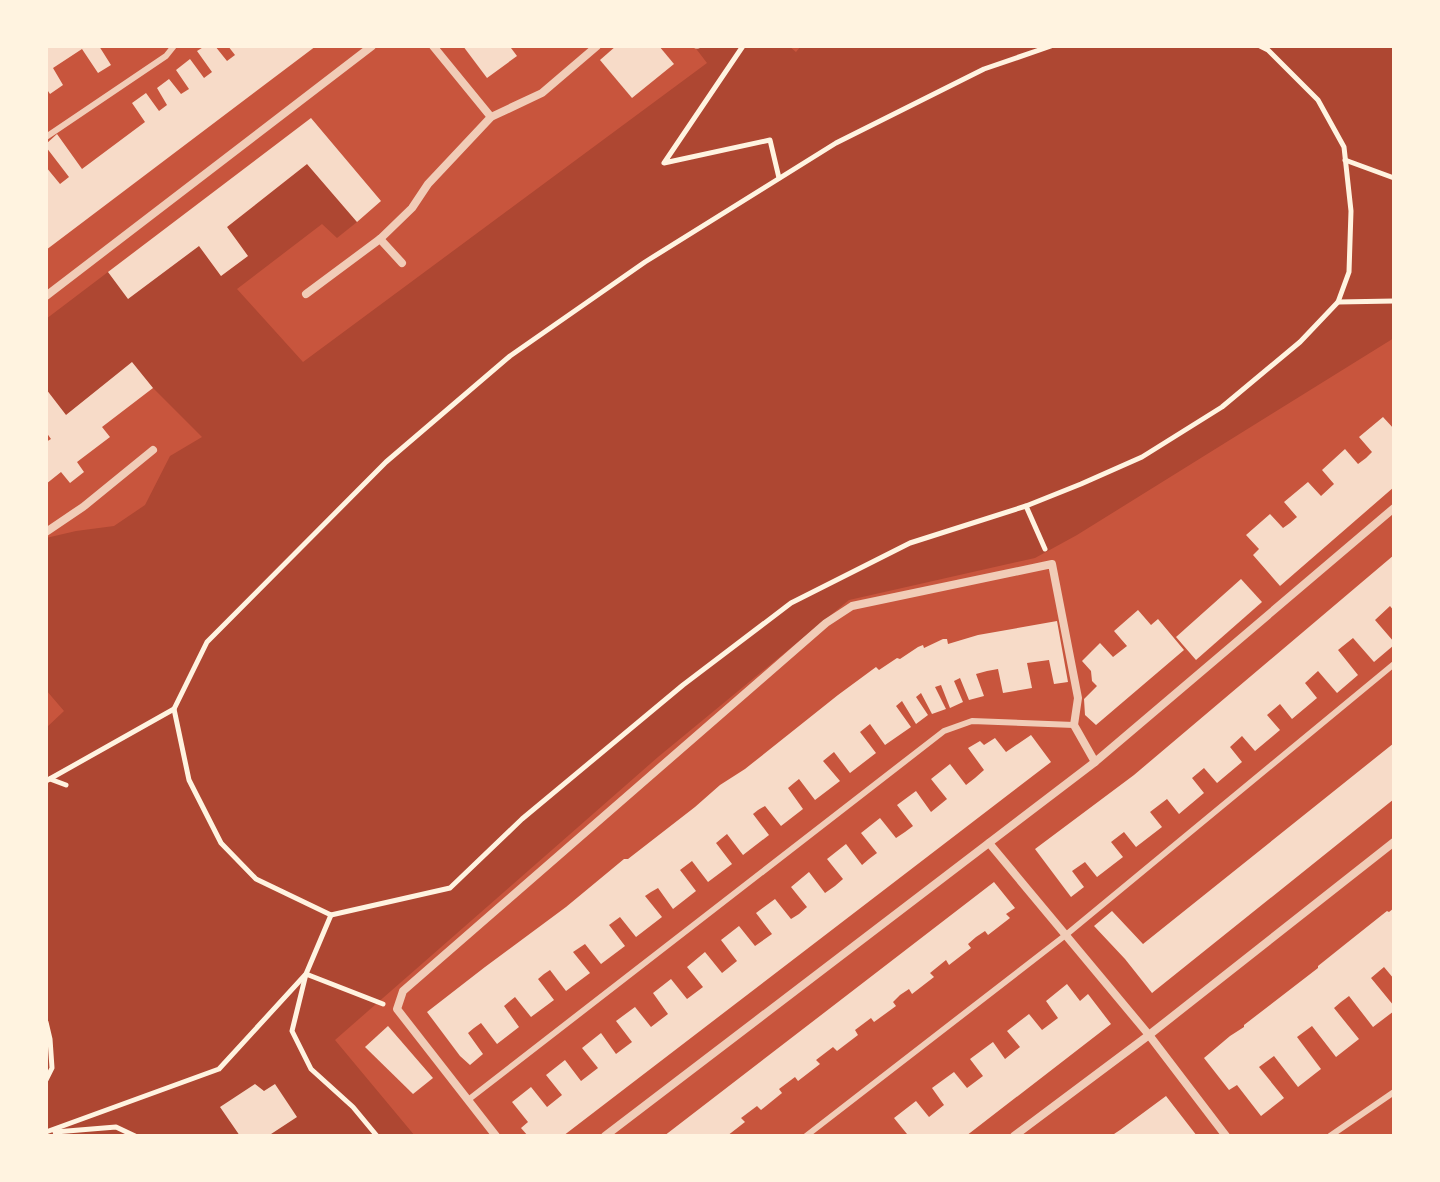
<svg xmlns="http://www.w3.org/2000/svg" width="1440" height="1182" font-family="'IBM Plex Serif',serif">
	<style>
		.green { fill: #ae4732 }
		.building { fill: #f7dbc8 }
		.lines { fill: none; stroke-linecap: round; stroke-linejoin: round }
		.path { stroke: #fff3e0; stroke-width: 5 }
		.service { stroke: #f1ccb7; stroke-width: 6 }
		.minor { stroke: #f1ccb7; stroke-width: 8 }
	</style>
	<rect width="100%" height="100%" fill="#c8553d"/>
	<polygon class="green" points="694,46 789,46 796,52 801,46 1394,46 1394,338 1077,535 1035,558 849,600 658,757 335,1040 415,1136 46,1136 46,728 64,711 46,690 46,592 47,591 46,538 76,531 114,526 145,505 170,456 202,437 153,388 132,363 66,415 46,389 46,319 108,272 128,298 199,246 221,276 248,256 227,227 307,164 357,222 337,238 322,224 237,289 303,362 707,63"/>
	<g class="building">
		<polygon points="46,46 99,46 111,65 98,73 82,49 53,68 63,85 50,94 46,88"/>
		<polygon points="205,46 215,46 227,61 235,55 228,46 316,46 46,250 46,167 60,184 69,177 46,147 46,144 57,134 82,169 145,122 132,103 146,93 159,111 167,105 157,88 169,79 181,94 189,89 176,70 190,59 204,78 212,72 197,51"/>
		<polygon points="463,46 514,46 511,48 517,56 487,78"/>
		<polygon points="616,46 659,46 674,64 632,98 600,60"/>
		<polygon points="311,118 381,201 357,222 307,164 227,227 248,256 221,276 199,246 128,299 108,272"/>
		<polygon points="132,362 153,388 102,427 110,437 77,462 84,472 70,483 61,472 46,484 46,442 51,439 46,432 46,389 66,415"/>
		<polygon points="1383,417 1394,429 1394,487 1280,586 1253,555 1259,549 1246,535 1270,514 1283,528 1290,523 1297,517 1284,502 1308,482 1321,496 1334,484 1322,470 1345,449 1358,464 1366,458 1372,452 1359,437"/>
		<polygon points="1394,555 1394,611 1390,606 1375,620 1394,642 1394,645 1374,662 1353,638 1338,650 1358,675 1337,693 1318,671 1305,683 1317,698 1292,719 1280,704 1267,715 1280,730 1255,751 1242,736 1230,747 1242,762 1217,783 1204,768 1192,778 1204,793 1179,814 1167,799 1150,812 1162,827 1136,847 1124,832 1111,842 1123,857 1097,877 1085,862 1072,871 1084,887 1071,897 1035,849 1134,775"/>
		<polygon points="1241,579 1262,602 1196,660 1176,637"/>
		<polygon points="1138,610 1151,625 1158,619 1184,650 1096,725 1085,715 1084,699 1097,686 1092,681 1091,671 1082,661 1100,643 1113,657 1127,646 1114,631"/>
		<polygon points="1057,621 1068,682 1054,684 1049,660 1027,663 1032,688 1003,693 998,669 987,671 976,674 984,696 969,700 960,678 954,681 963,702 950,708 941,685 935,687 946,709 932,714 921,693 916,697 928,715 916,724 902,701 896,706 911,727 885,745 870,724 860,732 876,753 850,773 834,752 823,761 840,781 815,800 799,779 794,783 788,788 803,809 781,826 765,806 758,810 753,814 769,835 743,855 727,834 716,843 732,864 708,882 692,861 680,870 696,891 673,909 658,888 651,892 645,896 662,917 636,937 620,917 609,925 625,946 601,964 585,944 573,952 590,973 566,991 550,970 544,974 538,979 554,1000 531,1017 515,997 510,1001 504,1006 519,1027 497,1044 481,1023 474,1028 468,1033 483,1054 470,1065 460,1056 427,1012 485,967 566,907 624,859 628,859 695,807 720,785 745,769 838,695 876,667 879,670 897,658 900,659 918,647 923,645 924,648 943,639 947,639 948,644 978,635"/>
		<polygon points="1031,735 1051,762 563,1136 528,1136 521,1128 528,1122 512,1102 531,1087 547,1107 562,1095 546,1075 565,1060 581,1081 598,1068 582,1048 601,1033 616,1054 632,1042 616,1021 635,1007 651,1027 668,1014 653,993 671,979 687,999 703,987 687,967 705,952 722,973 737,961 721,940 739,926 755,946 772,934 756,913 775,899 791,919 799,914 807,907 791,887 809,872 825,893 835,886 843,879 827,859 846,844 862,865 869,859 877,853 861,833 880,818 896,838 905,832 913,826 897,805 916,791 931,812 947,799 931,779 950,764 966,785 975,778 984,770 968,748 980,741 984,745 995,738 1006,752"/>
		<polygon points="1394,743 1394,799 1152,993 1125,959 1094,926 1112,911 1143,944"/>
		<polygon points="994,882 1015,908 1006,914 1010,918 988,935 985,931 976,937 968,944 971,948 949,965 946,960 930,973 934,977 912,994 909,989 900,995 893,1002 896,1006 874,1022 871,1018 855,1030 858,1035 837,1051 833,1047 816,1060 820,1064 798,1081 795,1077 779,1089 782,1093 761,1110 757,1106 741,1118 745,1122 727,1136 664,1136"/>
		<polygon points="1394,908 1394,979 1384,967 1371,978 1394,1006 1394,1011 1373,1027 1349,996 1341,1002 1334,1008 1359,1039 1336,1057 1312,1026 1297,1037 1321,1069 1298,1087 1274,1056 1259,1067 1284,1098 1261,1116 1237,1085 1229,1090 1204,1058 1230,1036 1244,1027 1244,1025 1318,968 1318,966 1348,942 1387,911 1389,912"/>
		<polygon points="1067,984 1080,1001 1088,994 1111,1024 966,1136 905,1136 907,1134 894,1118 916,1101 929,1117 944,1105 932,1088 954,1072 967,1088 983,1076 970,1059 993,1042 1005,1059 1020,1047 1007,1031 1029,1014 1042,1030 1058,1018 1046,1001"/>
		<polygon points="388,1026 433,1078 413,1094 365,1047"/>
		<polygon points="255,1084 264,1091 275,1084 297,1117 268,1136 240,1136 220,1107"/>
		<polygon points="1166,1096 1197,1136 1111,1136 1120,1130"/>
	</g>
	<g class="lines">
		<g class="path">
			<polyline points="696,46 698,46"/>
			<polyline points="743,46 664,163 770,140 779,178"/>
			<polyline points="1051,46 984,69 836,143 645,262 510,356 386,462 207,642 174,709 189,780 221,843 256,879 331,915 450,888 522,819 683,685 791,603 910,543 1026,506 1081,484 1142,457 1222,407 1300,342 1338,302 1349,272 1351,211 1344,147 1318,100 1268,50 1260,46"/>
			<polyline points="1345,160 1394,178"/>
			<polyline points="1338,302 1394,301"/>
			<polyline points="1026,506 1045,549"/>
			<polyline points="50,779 66,785"/>
			<polyline points="46,781 174,709"/>
			<polyline points="46,1022 50,1039 52,1068 46,1080"/>
			<polyline points="46,1132 219,1069 306,974 331,915"/>
			<polyline points="55,1132 116,1127 135,1136"/>
			<polyline points="377,1136 353,1107 311,1069 292,1031 306,974 383,1004"/>
		</g>
		<g class="service">
			<polyline points="46,137 166,56 174,46"/>
			<polyline points="468,1100 944,731 972,721 1074,725"/>
			<polyline points="806,1136 1067,934 1394,664"/>
			<polyline points="1330,1136 1394,1092"/>
		</g>
		<g class="minor">
			<polyline points="433,46 491,117"/>
			<polyline points="380,239 402,263"/>
			<polyline points="306,294 380,239 412,208 428,184 491,117 542,93 597,46"/>
			<polyline points="46,296 372,46"/>
			<polyline points="46,532 83,507 153,450"/>
			<polyline points="989,843 1149,1035 1226,1136"/>
			<polyline points="496,1136 397,1009 403,991 826,623 852,606 1052,564 1078,698 1074,725 1095,762"/>
			<polyline points="605,1136 1095,762 1394,508"/>
			<polyline points="1014,1136 1149,1035 1394,842"/>
		</g>
	</g>
	<rect width="1440" height="1182" fill="none" stroke="#fff3e0" stroke-width="96"/>
</svg>
